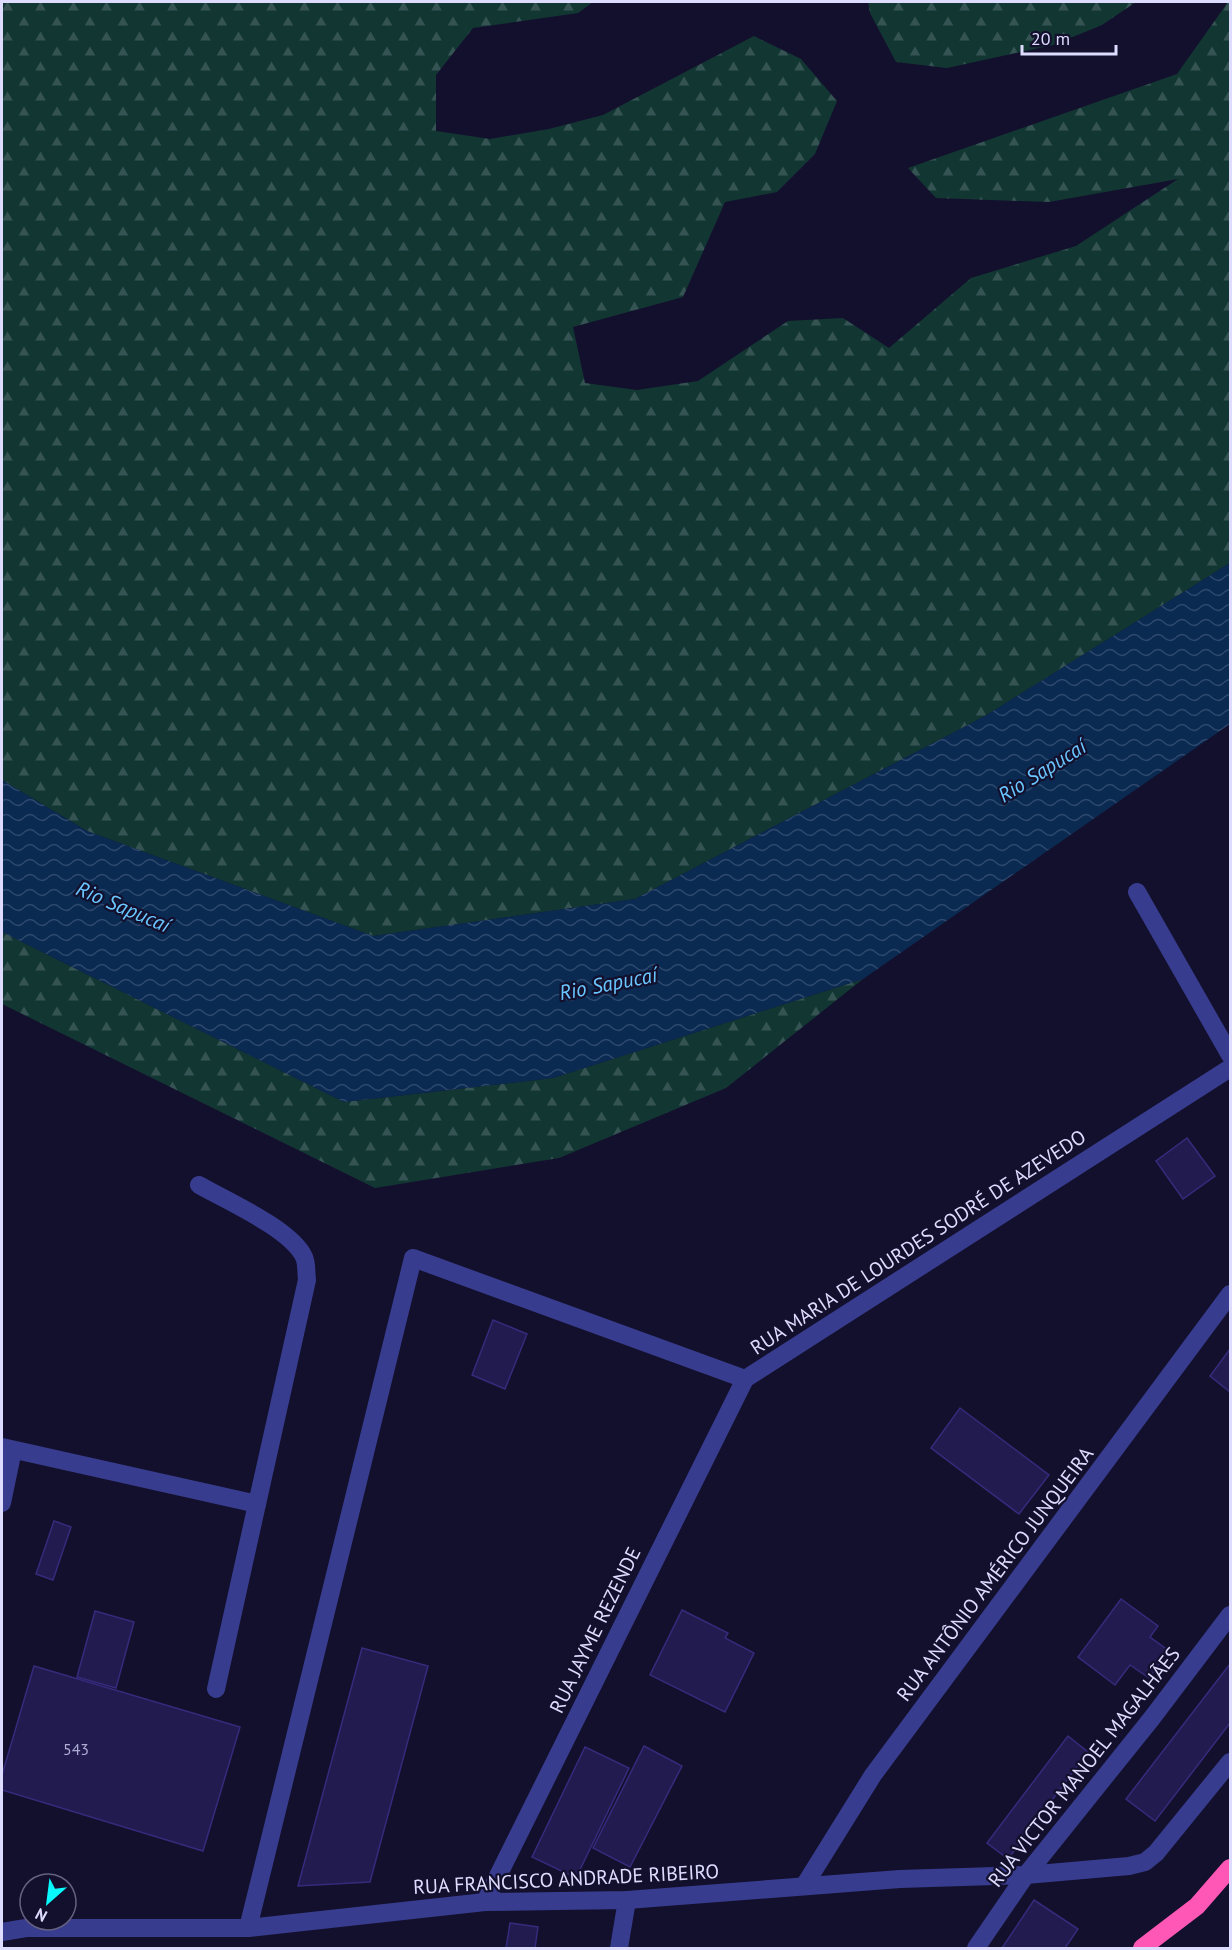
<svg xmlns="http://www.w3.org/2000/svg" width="1232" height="1950" font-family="'PT Sans',sans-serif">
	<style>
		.forest { fill: url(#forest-firs) }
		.water { fill: url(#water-waves) }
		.building { fill: #211b4f; stroke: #352b7c; stroke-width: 1.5 }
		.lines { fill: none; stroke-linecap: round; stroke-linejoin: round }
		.minor { stroke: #383c8e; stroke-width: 18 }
		.highway { stroke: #ff57b5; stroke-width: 18 }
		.labels { text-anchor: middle; stroke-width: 4.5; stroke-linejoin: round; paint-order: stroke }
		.number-label { font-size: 16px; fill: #aeacd3 }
		.street-label { font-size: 20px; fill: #dddcff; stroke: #13102d }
		.water-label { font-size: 21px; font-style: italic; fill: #6ac6ff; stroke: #13102d }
	</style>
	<defs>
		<pattern id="forest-firs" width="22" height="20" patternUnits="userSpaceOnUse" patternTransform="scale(1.5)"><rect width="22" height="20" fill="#123733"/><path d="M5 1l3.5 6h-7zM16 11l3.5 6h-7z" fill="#345352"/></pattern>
		<pattern id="water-waves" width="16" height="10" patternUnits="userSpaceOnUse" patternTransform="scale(1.5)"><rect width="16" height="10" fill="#0a2a52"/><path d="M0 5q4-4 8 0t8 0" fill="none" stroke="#2d486c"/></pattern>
	</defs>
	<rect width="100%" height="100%" fill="#13102d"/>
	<g class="forest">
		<polygon points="2,2 593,2 578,13 473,28 436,75 436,131 490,139 549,129 603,115 754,36 801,59 837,101 815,154 777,192 725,202 683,297 573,327 585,383 637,390 698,381 788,321 843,318 889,348 971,278 1076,246 1178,179 1049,202 936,198 908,168 1177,74 1228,2 1230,2 1230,563 985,716 635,899 373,936 87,831 2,780"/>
		<polygon points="868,2 1136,2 1102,25 1053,45 947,68 896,62 870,13"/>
		<polygon points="2,932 344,1102 553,1078 863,979 726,1088 559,1158 375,1188 2,1004"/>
	</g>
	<polygon class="water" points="1230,563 1230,724 863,979 553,1078 344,1102 2,932 2,780 87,831 373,936 635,899 985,716"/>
	<g class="building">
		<polygon points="1187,1138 1215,1176 1183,1199 1156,1161"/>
		<polygon points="493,1320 527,1334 505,1389 472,1375"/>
		<polygon points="1230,1349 1230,1392 1210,1376"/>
		<polygon points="960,1408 1049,1475 1019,1514 931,1448"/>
		<polygon points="54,1521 71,1527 53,1580 36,1574"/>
		<polygon points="1121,1599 1158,1626 1150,1637 1169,1651 1149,1678 1130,1665 1115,1685 1078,1657"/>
		<polygon points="682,1610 728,1633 725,1638 754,1653 725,1712 650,1675"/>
		<polygon points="95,1611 134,1622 116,1688 77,1677"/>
		<polygon points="362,1648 428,1666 370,1882 298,1886"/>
		<polygon points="1230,1664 1230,1723 1155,1821 1126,1799"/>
		<polygon points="34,1666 240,1727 203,1851 2,1790 2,1775"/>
		<polygon points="1068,1736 1088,1752 1008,1859 987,1843"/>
		<polygon points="644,1746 682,1766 630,1867 593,1848"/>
		<polygon points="585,1747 629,1768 576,1878 532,1857"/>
		<polygon points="1034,1900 1078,1929 1065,1948 1002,1948"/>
		<polygon points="510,1923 538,1927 535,1948 506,1948"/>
	</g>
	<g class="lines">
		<g class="minor">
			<polyline points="1137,892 1230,1055"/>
			<polyline points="745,1379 1230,1068"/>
			<path d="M2,1447L257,1504L307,1280C306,1273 307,1263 304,1257C291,1229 227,1201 199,1185"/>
			<polyline points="2,1503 13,1450"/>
			<polyline points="216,1689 257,1504"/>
			<polyline points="804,1886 873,1775 1230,1294"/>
			<polyline points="485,1902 745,1379"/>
			<polyline points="248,1928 413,1258 745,1379"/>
			<polyline points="2,1932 26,1928 248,1928 485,1902 627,1900 900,1879 1026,1875 1129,1866 1145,1862 1156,1853 1230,1762"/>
			<polyline points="619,1948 627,1900"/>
			<polyline points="976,1948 1026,1875 1152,1718 1230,1615"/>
		</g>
		<polyline class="highway" points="1142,1948 1197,1906 1230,1868"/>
	</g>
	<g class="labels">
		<g class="number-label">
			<text x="76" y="1755">543</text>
		</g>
		<g class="street-label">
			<text transform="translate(918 1242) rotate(-33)" y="7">RUA MARIA DE LOURDES SODRÉ DE AZEVEDO</text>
			<text transform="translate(995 1574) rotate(-53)" y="7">RUA ANTÔNIO AMÉRICO JUNQUEIRA</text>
			<text transform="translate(595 1630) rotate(-64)" y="7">RUA JAYME REZENDE</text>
			<text transform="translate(1084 1767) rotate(-52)" y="7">RUA VICTOR MANOEL MAGALHÃES</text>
			<text transform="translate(566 1879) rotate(-3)" y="7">RUA FRANCISCO ANDRADE RIBEIRO</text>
		</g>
		<g class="water-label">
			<text transform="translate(1042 771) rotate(-32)" y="7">Rio Sapucaí</text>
			<text transform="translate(123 907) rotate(23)" y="7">Rio Sapucaí</text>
			<text transform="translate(608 984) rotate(-11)" y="7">Rio Sapucaí</text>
		</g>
	</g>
	<rect width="1232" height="1950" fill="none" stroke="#dddcff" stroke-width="6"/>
	<g transform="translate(48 1902) rotate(208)"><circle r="28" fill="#13102d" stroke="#646281" stroke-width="1.5"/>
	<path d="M0-4.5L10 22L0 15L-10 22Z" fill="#08faff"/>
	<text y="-9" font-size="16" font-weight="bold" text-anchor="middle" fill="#dddcff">N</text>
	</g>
	<path d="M1022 45v9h94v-9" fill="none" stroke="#dddcff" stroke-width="3"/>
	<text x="1031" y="45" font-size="18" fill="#dddcff" stroke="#13102d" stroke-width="4.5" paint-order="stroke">20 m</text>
</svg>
